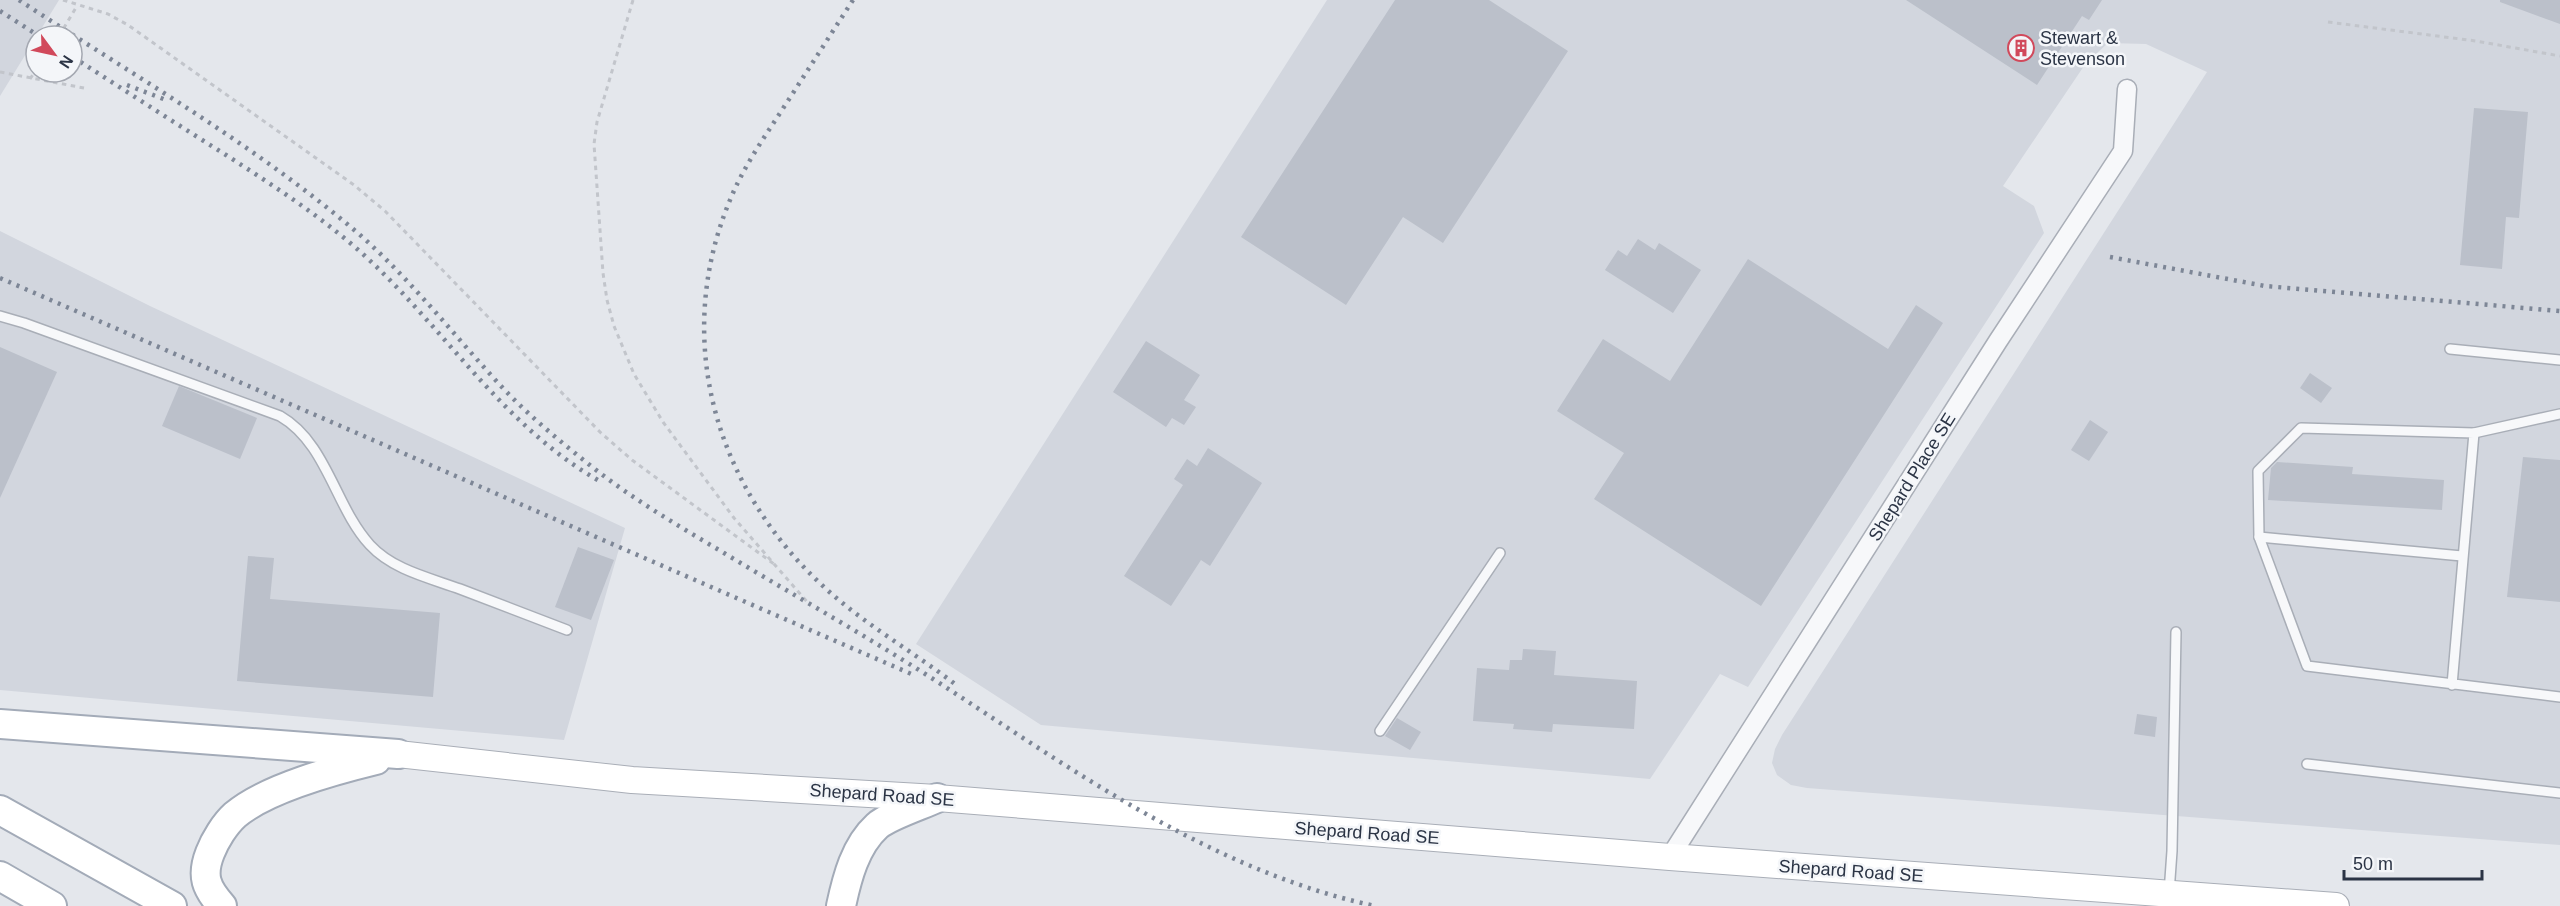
<svg xmlns="http://www.w3.org/2000/svg" width="2560" height="906" font-family="Helvetica,sans-serif">
	<style>
		.built { fill: #d2d6de }
		.building { fill: #bbc0ca }
		.lines { fill: none; stroke-linecap: round; stroke-linejoin: round }
		.lane-casing { stroke: #a9aeb7; stroke-width: 12 }
		.street-casing { stroke: #a9aeb7; stroke-width: 21 }
		.secondary-casing { stroke: #a9aeb7; stroke-width: 28 }
		.primary-casing { stroke: #a3abb8; stroke-width: 32 }
		.path { stroke: #c2c5cb; stroke-width: 3; stroke-dasharray: 4.5 4.5; stroke-linecap: butt }
		.lane { stroke: #f7f8fa; stroke-width: 9 }
		.street { stroke: #f7f8fa; stroke-width: 18 }
		.secondary { stroke: #fff; stroke-width: 26 }
		.primary { stroke: #fff; stroke-width: 28 }
		.rail { stroke: #7d8696; stroke-width: 4.5; stroke-dasharray: 3 6; stroke-linecap: butt }
		.labels { text-anchor: middle; stroke-width: 5; stroke-linejoin: round; paint-order: stroke }
		.poi-label { font-size: 18px; fill: #2b3445; stroke: #f4f6f9; text-anchor: start }
		.street-label { font-size: 18px; fill: #2b3445; stroke: #f4f6f9 }
	</style>
	<rect width="100%" height="100%" fill="#e4e7ec"/>
	<g class="built">
		<polygon points="0,0 59,0 0,96"/>
		<polygon points="1327,0 2560,0 2560,845 1807,788 1791,785 1777,775 1772,763 1775,749 1782,735 2207,72 2146,44 2108,43 2086,63 2003,186 2034,206 2044,233 1748,687 1720,674 1650,779 1041,725 916,644"/>
		<polygon points="0,231 150,306 625,528 564,740 0,690"/>
	</g>
	<g class="building">
		<polygon points="1395,0 1489,0 1568,51 1443,243 1403,217 1346,305 1241,237"/>
		<polygon points="1906,0 2102,0 2089,20 2082,16 2037,85"/>
		<polygon points="2500,0 2560,0 2560,24 2500,2"/>
		<polygon points="2474,108 2528,112 2519,218 2506,217 2502,269 2460,265"/>
		<polygon points="1638,239 1655,250 1659,243 1701,270 1673,313 1605,270 1618,250 1627,256"/>
		<polygon points="1748,259 1888,349 1916,305 1943,323 1761,606 1594,499 1624,453 1557,411 1603,339 1670,381"/>
		<polygon points="1146,341 1200,375 1184,400 1196,407 1184,425 1172,418 1166,427 1113,392"/>
		<polygon points="0,347 57,372 0,498"/>
		<polygon points="2310,373 2332,388 2321,403 2300,388"/>
		<polygon points="179,386 257,418 240,459 162,426"/>
		<polygon points="2090,420 2108,432 2089,461 2071,450"/>
		<polygon points="1208,448 1262,483 1210,566 1201,560 1171,606 1124,576 1183,485 1174,479 1187,459 1197,466"/>
		<polygon points="2523,457 2560,460 2560,602 2507,597"/>
		<polygon points="2277,462 2353,467 2352,474 2444,480 2442,510 2268,500 2271,468"/>
		<polygon points="578,547 614,560 591,620 555,607"/>
		<polygon points="248,556 274,558 270,599 440,613 433,697 237,681"/>
		<polygon points="1523,649 1556,651 1554,675 1637,681 1634,729 1553,724 1552,732 1513,729 1514,724 1473,721 1477,668 1509,670 1510,660 1522,660"/>
		<polygon points="2137,714 2157,717 2155,737 2134,734"/>
		<polygon points="1397,718 1421,732 1410,750 1385,736"/>
	</g>
	<g class="lines">
		<defs>
			<g id="lane">
				<path d="M0,316L24,323L280,416C327,443 335,507 370,545C393,570 430,578 460,589C496,603 531,616 567,630"/>
				<polyline points="2450,349 2560,360"/>
				<polyline points="2474,433 2560,414"/>
				<polyline points="2259,537 2462,556"/>
				<polyline points="2452,685 2474,433 2301,428 2258,471 2259,537 2307,666 2560,697"/>
				<polyline points="1380,731 1500,553"/>
				<polyline points="2307,764 2560,793"/>
				<polyline points="2169,893 2172,851 2176,632"/>
			</g>
			<polyline id="street" points="1670,857 1998,341 2123,151 2127,89"/>
			<polyline id="secondary" points="398,754 632,780 937,798 1670,857 2336,906"/>
			<g id="primary">
				<polyline points="0,724 398,754"/>
				<polyline points="0,810 172,906"/>
				<polyline points="0,876 52,906"/>
				<path d="M222,906C206,888 201,876 210,853C215,840 225,824 235,815C267,788 335,770 376,760"/>
				<path d="M841,906C847,878 855,846 877,826C888,816 922,805 937,798"/>
			</g>
		</defs>
		<use href="#lane" class="lane-casing"/>
		<use href="#street" class="street-casing"/>
		<use href="#secondary" class="secondary-casing"/>
		<use href="#primary" class="primary-casing"/>
		<g class="path">
			<polyline points="63,0 108,14 128,25 354,185 385,211 601,433 632,460 774,564"/>
			<polyline points="633,0 597,122 594,144 603,273 607,300 614,326 634,374 663,422 734,518 809,604"/>
			<polyline points="2328,22 2476,41 2560,56"/>
			<polyline points="59,36 77,6"/>
			<polyline points="0,72 84,88"/>
			<polyline points="30,79 36,70"/>
		</g>
		<use href="#lane" class="lane"/>
		<use href="#street" class="street"/>
		<use href="#secondary" class="secondary"/>
		<use href="#primary" class="primary"/>
		<g class="rail">
			<path d="M19,0C134,76 254,144 359,234C411,280 453,334 500,385C526,413 556,438 586,462C629,497 677,525 724,553C800,599 877,642 950,690C1083,777 1217,872 1375,906"/>
			<path d="M853,0C829,37 806,73 782,110C763,139 743,168 730,200C672,339 715,487 824,587C864,624 912,651 955,684"/>
			<polyline points="0,11 39,36"/>
			<path d="M73,57C124,90 175,123 226,155C274,186 322,217 365,256C446,330 505,429 603,483"/>
			<polyline points="127,85 166,100"/>
			<polyline points="2110,257 2265,286 2560,311"/>
			<polyline points="0,278 916,676"/>
		</g>
	</g>
	<defs>
		<symbol id="building-ring" viewBox="-11 -11 22 22"><circle r="9.5" fill="#f4f6f9" stroke="#d1495b" stroke-width="1.5"/><path d="M-4-6H4V6H1V3H-1V6H-4ZM-2.5-4.3h1.7v1.8h-1.7ZM.8-4.3h1.7v1.8H.8ZM-2.5-1h1.7V.8h-1.7ZM.8-1h1.7V.8H.8Z" fill="#d1495b"/></symbol>
	</defs>
	<g fill-rule="evenodd">
		<use href="#building-ring" x="2006" y="33" width="30" height="30"/>
	</g>
	<g class="labels">
		<g class="poi-label">
			<text x="2040" y="44">Stewart &amp;<tspan x="2040" dy="21">Stevenson</tspan></text>
		</g>
		<g class="street-label">
			<text transform="translate(1912 477) rotate(-58)" y="6">Shepard Place SE</text>
			<text transform="translate(882 795) rotate(4)" y="6">Shepard Road SE</text>
			<text transform="translate(1367 833) rotate(4)" y="6">Shepard Road SE</text>
			<text transform="translate(1851 871) rotate(4)" y="6">Shepard Road SE</text>
		</g>
	</g>
	<g transform="translate(54 54) rotate(123)"><circle r="28" fill="#f4f6f9" stroke="#a4a8b1" stroke-width="1.5"/>
	<path d="M0-4.5L10 22L0 15L-10 22Z" fill="#d1495b"/>
	<text y="-9" font-size="16" font-weight="bold" text-anchor="middle" fill="#2b3445">N</text>
	</g>
	<path d="M2344 870v9h138v-9" fill="none" stroke="#2b3445" stroke-width="3"/>
	<text x="2353" y="870" font-size="18" fill="#2b3445" stroke="#f4f6f9" stroke-width="4.5" paint-order="stroke">50 m</text>
</svg>
